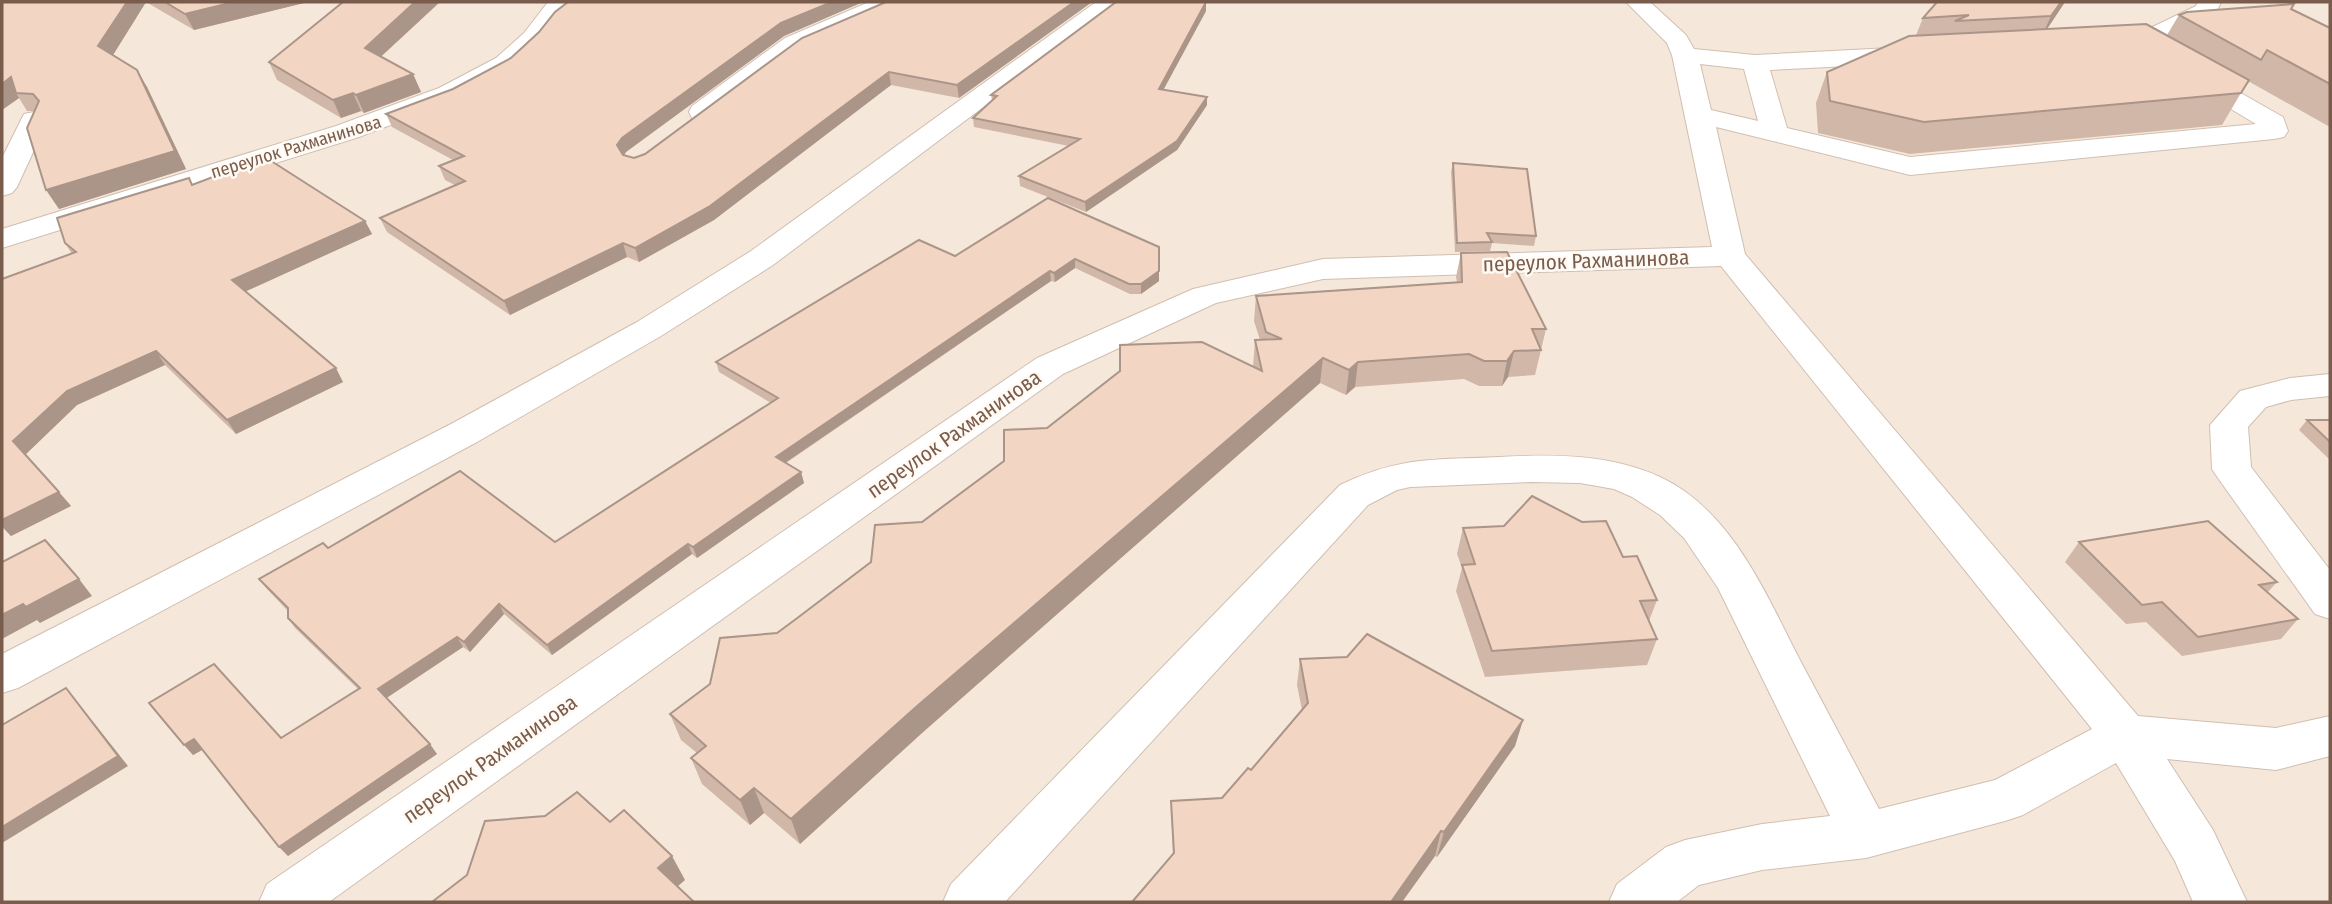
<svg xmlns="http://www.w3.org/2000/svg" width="2332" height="904" font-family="'Fira Sans Condensed',sans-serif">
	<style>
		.residential { fill: #f5e8da }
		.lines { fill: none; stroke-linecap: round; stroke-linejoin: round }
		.minor-casing { stroke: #d1beb0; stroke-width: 2 }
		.minor { fill: #fff; fill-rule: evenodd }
		.wall { fill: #d1b7a8 }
		.shaded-wall { fill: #aa9588 }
		.building { fill: #f3d5c3; stroke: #aa9588; stroke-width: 2 }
		.labels { text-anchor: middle; stroke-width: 5; stroke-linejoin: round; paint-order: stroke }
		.far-street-label { font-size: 18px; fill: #7a5c4d; stroke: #fffaf3 }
		.street-label { font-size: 21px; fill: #7a5c4d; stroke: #fffaf3 }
	</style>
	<rect width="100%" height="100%" fill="#fdf6ec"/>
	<rect class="residential" x="2" y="2" width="2328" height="900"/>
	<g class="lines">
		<defs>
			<g id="minor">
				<polygon points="548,2 572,2 542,43 514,68 457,100 356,138 2,248 2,229 336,126 439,88 496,58 524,33"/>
				<polygon points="869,2 901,2 897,7 823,37 803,48 712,118 702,120 692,118 689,112 692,106 785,38"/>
				<polygon points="1096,2 1123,2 773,265 661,336 477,442 18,688 2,693 2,654 451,424 637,322 751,251"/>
				<path d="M1626,2H1650L1686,35L1694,49L1755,55L1910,47L1919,50L1923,55L1919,60L1910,63L1770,70L1787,128L1910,157L2256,124L2184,81L2180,76L2184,71L2193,68L2202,71L2283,117L2288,131L2284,137L2274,139L1910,175L1716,127L1745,254L2138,716L2276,728L2330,716V756L2276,770L2167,759L2213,830L2247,902H2193L2175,861L2116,763L2023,815L2005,821L1866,858L1762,870L1699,885L1677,902H1609L1617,884L1666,847L1685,840L1762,824L1830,816L1718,588L1684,538L1660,515L1632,497L1614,489L1580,483L1532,482L1410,487L1397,490L1368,505L1005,902H943L951,884L1340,485C1400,456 1435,460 1499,457C1553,454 1610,454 1660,477C1733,511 1767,597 1802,664C1828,712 1853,760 1879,809L1995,780L2092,729L1721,266L1323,279L1216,303L1063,374L329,902H259L267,884L1037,358L1193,289L1323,259L1712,247L1672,55L1667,43ZM1700,64L1744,69L1758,121L1711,110Z"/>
				<path d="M2198,2H2221L2215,15C2184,32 2141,58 2104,49L2101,44L2104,39L2142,32L2196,6Z"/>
				<polygon points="34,112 44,114 48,120 17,187 12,193 2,196 2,158 24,114"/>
				<polygon points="2330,374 2330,396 2291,400 2266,407 2248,427 2251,467 2330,570 2330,619 2315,614 2218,478 2212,469 2210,425 2240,391 2290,378"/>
			</g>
		</defs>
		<use href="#minor" class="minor-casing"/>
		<use href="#minor" class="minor"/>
	</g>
	<g class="wall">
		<polygon points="2,2 308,2 194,30 146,2 113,55 147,87 186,169 59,209 34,111 27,111 19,98 2,110"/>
		<polygon points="568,2 863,2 784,36 626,152 624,155 634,158 1092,2 959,98 891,85 714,220 639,262 627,257 510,315 387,232 380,218 455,185 445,180 439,166 453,160 392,127 386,114 453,89 511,58 539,32"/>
		<polygon points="1937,2 2065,2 2047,29 2167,35 2179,15 2291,9 2330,28 2330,127 2248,81 2222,125 1910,154 1818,133 1816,103 1827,72 1916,35 1923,18"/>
		<polygon points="1206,11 1163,90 1207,97 1207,105 1177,150 1086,212 1020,186 1019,176 1069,146 974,127 973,118 992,100 991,95"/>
		<polygon points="381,57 413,74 421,92 364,113 361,111 341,118 277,80 269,62"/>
		<polygon points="1453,163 1536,236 1534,246 1492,243 1490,251 1455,252 1451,172"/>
		<polygon points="193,184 365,221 372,234 245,291 343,382 236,434 165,365 77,405 25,455 71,506 11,536 2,527 2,279 72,254 65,243"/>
		<polygon points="1159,247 1159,281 1141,294 1130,294 1075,268 1055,282 1051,281 786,463 801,472 804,483 697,558 692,554 552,655 504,614 470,652 463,647 386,698 437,754 288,856 202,750 193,755 149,703 281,738 358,689 295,628 288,618 288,611 267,589 259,579 328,548 555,542 771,403 719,372 716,362 955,256"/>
		<polygon points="1461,253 1546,329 1535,375 1508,377 1502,386 1479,386 1464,379 1355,387 1346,395 1320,383 922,733 800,844 764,813 750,825 702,784 691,758 697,753 681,740 670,714 796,619 922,522 1047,428 1253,367 1255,340 1260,340 1254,321 1256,296 1457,282 1456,277"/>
		<polygon points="2307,420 2330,420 2330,460 2299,430"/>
		<polygon points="1463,528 1623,557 1657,600 1649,621 1657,639 1647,665 1485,677 1456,591 1462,568 1457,554"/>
		<polygon points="2079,542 2277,582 2267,593 2298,619 2281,639 2182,656 2146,622 2126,624 2065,562"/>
		<polygon points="1300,659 1523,720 1515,746 1437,857 1435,856 1402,902 1132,902 1173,855 1171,801 1222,798 1251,770 1302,710 1297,685"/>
	</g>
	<g class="shaded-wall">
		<polygon points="127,2 146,2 108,63 98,46"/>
		<polygon points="234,2 308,2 194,30 185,14"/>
		<polygon points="415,2 440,2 372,65 365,48"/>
		<polygon points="832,2 863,2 784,36 626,152 622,159 617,145 622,138 781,23"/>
		<polygon points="1074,2 1092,2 959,98 957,85"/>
		<polygon points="1206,2 1206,11 1159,98 1159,89"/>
		<polygon points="2061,2 2065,2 2041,38 2051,16"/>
		<polygon points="137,70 147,87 186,169 59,209 46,190"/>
		<polygon points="889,72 891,85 714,220 639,262 635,248"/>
		<polygon points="413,74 421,92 364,113 356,95"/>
		<polygon points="11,77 16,93 19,98 2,110 2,84"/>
		<polygon points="353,93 361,111 341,118 333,100"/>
		<polygon points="1207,97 1207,105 1177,150 1086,212 1085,202"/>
		<polygon points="365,221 372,234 240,294 232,280"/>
		<polygon points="623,243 627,257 510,315 504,301"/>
		<polygon points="1075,259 1075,268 1055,282 1054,273"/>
		<polygon points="1050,271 1051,281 779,467 776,457"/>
		<polygon points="1159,271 1159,281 1141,294 1141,284"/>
		<polygon points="156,351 165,365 77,405 25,455 13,441 67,391"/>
		<polygon points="1514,351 1508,377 1502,386 1507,361"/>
		<polygon points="1323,358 1320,383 922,733 800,844 791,819 916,707"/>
		<polygon points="1358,362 1355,387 1346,395 1349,370"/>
		<polygon points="336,368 343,382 236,434 227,420"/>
		<polygon points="801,472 804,483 697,558 693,547"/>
		<polygon points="59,492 71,506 11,536 2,526 2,520"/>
		<polygon points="688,544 692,554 552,655 547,645"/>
		<polygon points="79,579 92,596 40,623 37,620 2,639 2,615 23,604"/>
		<polygon points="499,604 504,614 470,652 464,642"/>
		<polygon points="457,637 463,647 385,699 378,689"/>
		<polygon points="66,688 75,699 128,766 2,843 2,827"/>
		<polygon points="1523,720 1515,746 1437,857 1444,832"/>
		<polygon points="194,739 202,750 193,755 184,745"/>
		<polygon points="430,744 437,754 288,856 279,847"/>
		<polygon points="754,788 764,813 750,825 740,800"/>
		<polygon points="1441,831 1435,856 1402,902 1391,902"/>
		<polygon points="672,856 685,880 670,893 658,868"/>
	</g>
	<g class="building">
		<polygon points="2,2 127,2 98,46 137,70 175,151 46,190 27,128 39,101 33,94 16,93 11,77 2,84"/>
		<polygon points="165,2 234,2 185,14"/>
		<polygon points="343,2 415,2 365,48 413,74 356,95 353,93 333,100 269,62"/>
		<polygon points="568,2 832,2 781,23 622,138 617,145 623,155 634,158 645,154 802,38 886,2 1074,2 957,85 889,72 710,206 635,248 623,243 504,301 380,218 465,181 439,166 464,156 386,114 453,89 511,58 539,32 555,12"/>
		<polygon points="1116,2 1206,2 1159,89 1207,97 1177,141 1085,202 1019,176 1080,139 973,118 997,96 991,95"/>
		<polygon points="1937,2 2061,2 2051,16 1955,21 1969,15 1923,18"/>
		<polygon points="2294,4 2291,9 2330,28 2330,84 2267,50 2261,60 2179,15 2187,12"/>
		<polygon points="2146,24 2249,80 2241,93 1924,122 1830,101 1827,72 1909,36"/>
		<polygon points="265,157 365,221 232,280 336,368 227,420 156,351 67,391 13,441 59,492 2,520 2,279 76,252 65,243 57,218 189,178 192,185"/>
		<polygon points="1453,163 1527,169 1536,236 1487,233 1492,242 1457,243"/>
		<polygon points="1048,198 1159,247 1159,271 1141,284 1129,284 1075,259 1054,273 1050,271 776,457 801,472 693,547 688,544 547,645 499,604 464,642 457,637 378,689 430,744 279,847 194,739 184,745 149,703 214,664 281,738 360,688 288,618 288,608 259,579 323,543 328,548 460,471 555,542 778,398 716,362 919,240 955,256"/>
		<polygon points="1507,252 1546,329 1532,329 1541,350 1514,351 1507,361 1484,361 1469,354 1358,362 1349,370 1323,358 916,707 791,819 754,788 740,800 691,758 706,746 670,714 710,684 720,638 777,633 796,619 871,562 875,525 922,522 1004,461 1004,430 1047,428 1120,371 1120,345 1202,342 1262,371 1255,340 1282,339 1266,332 1256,296 1462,282 1461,253"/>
		<polygon points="2307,420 2330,420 2330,442"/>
		<polygon points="1532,496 1582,522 1606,521 1623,557 1637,556 1657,600 1640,601 1657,639 1492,651 1462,565 1475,564 1463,528 1504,526"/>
		<polygon points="2208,521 2277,582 2259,585 2298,619 2198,637 2162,602 2142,605 2079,542"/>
		<polygon points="45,540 79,579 26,607 23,604 2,615 2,562"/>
		<polygon points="1367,634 1523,720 1444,832 1441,831 1391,902 1132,902 1174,853 1171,801 1222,798 1248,768 1251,770 1308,703 1300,659 1347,657"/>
		<polygon points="66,688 118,756 2,827 2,725"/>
		<polygon points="577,792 610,822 624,810 672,856 658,868 694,902 432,902 467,875 485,821 545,816"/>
	</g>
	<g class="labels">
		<g class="far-street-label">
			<text transform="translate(296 147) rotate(-17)" y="6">переулок Рахманинова</text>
		</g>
		<g class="street-label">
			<text transform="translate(1586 261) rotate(-2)" y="7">переулок Рахманинова</text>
			<text transform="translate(954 434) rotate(-35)" y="7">переулок Рахманинова</text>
			<text transform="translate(490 759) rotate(-35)" y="7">переулок Рахманинова</text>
		</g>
	</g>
	<rect width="2332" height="904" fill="none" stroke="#7a5c4d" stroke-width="7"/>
</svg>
